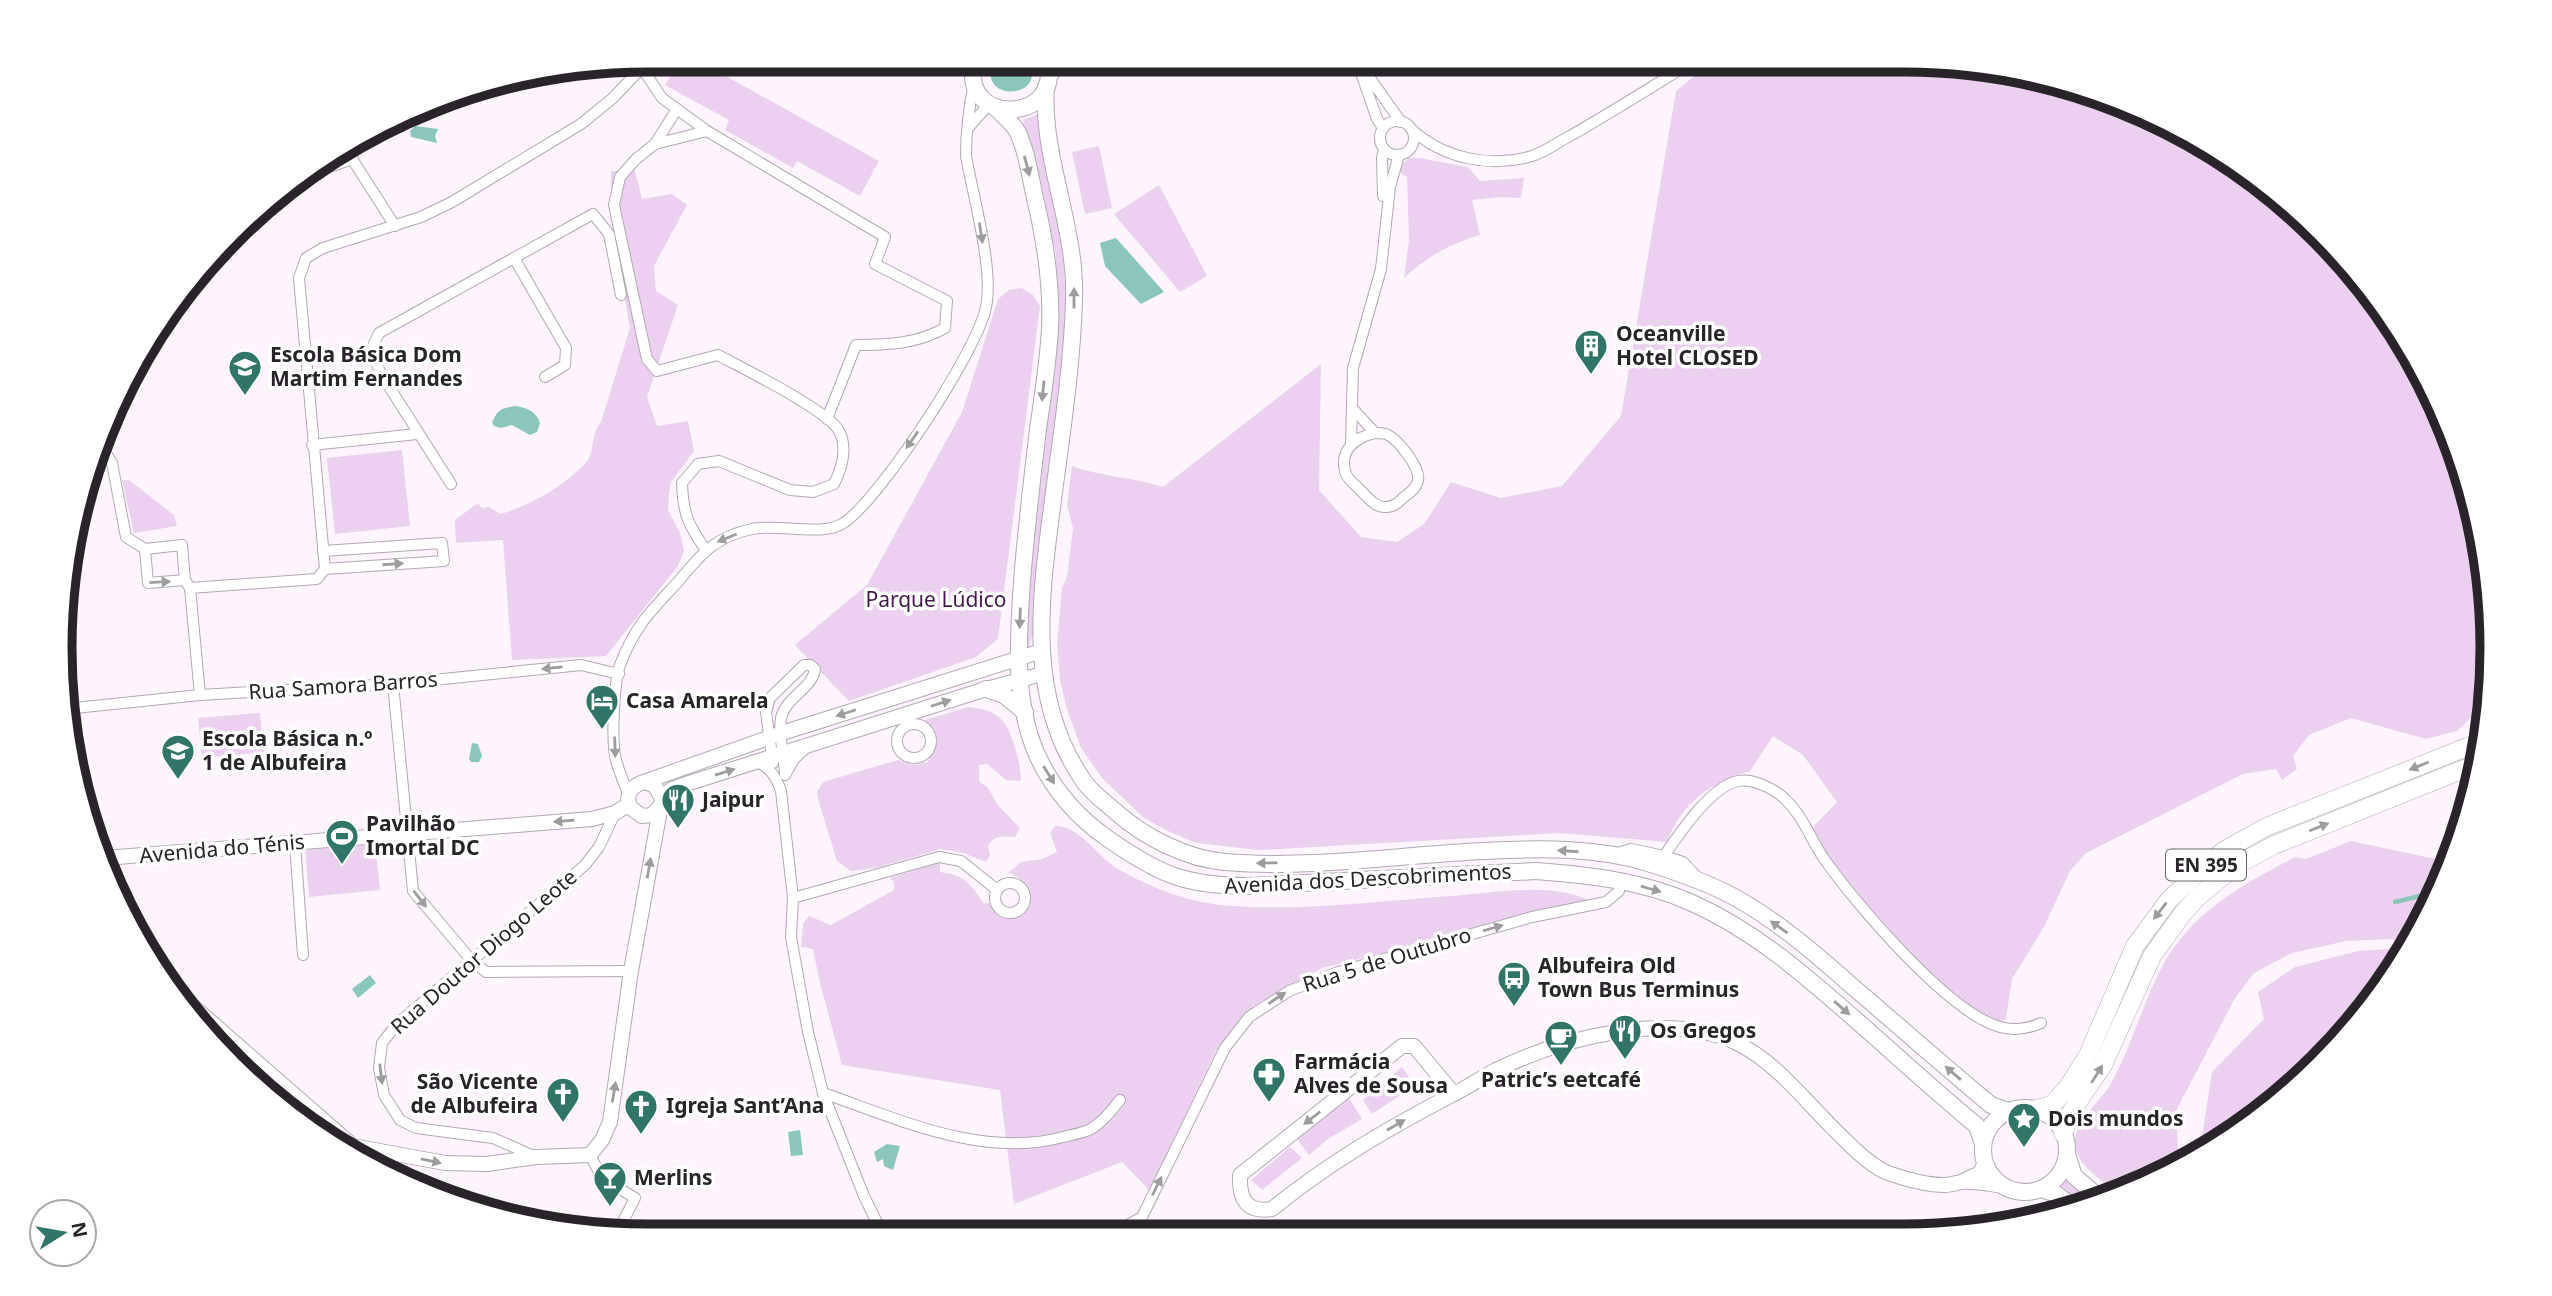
<svg xmlns="http://www.w3.org/2000/svg" width="2552" height="1296" font-family="'Noto Sans',sans-serif">
	<style>
		.green { fill: #ebd1ef }
		.water { fill: #8ac6b9 }
		.lines { fill: none; stroke-linecap: round; stroke-linejoin: round }
		.stream { stroke: #8ac6b9; stroke-width: 4.5 }
		.minor-casing { stroke: #b2a8b4; stroke-width: 12 }
		.tertiary-casing { stroke: #b2a8b4; stroke-width: 16 }
		.secondary-casing { stroke: #b2a8b4; stroke-width: 18 }
		.primary-casing { stroke: #b2a8b4; stroke-width: 19 }
		.minor { stroke: #fff; stroke-width: 10 }
		.tertiary { stroke: #fff; stroke-width: 14 }
		.secondary { stroke: #fff; stroke-width: 16 }
		.primary { stroke: #fff; stroke-width: 18 }
		.oneway { fill: #9e9c9f }
		.labels { text-anchor: middle; stroke-width: 7; stroke-linejoin: round; paint-order: stroke }
		.shield { fill: #fff; stroke: #686669; stroke-width: 2 }
		.shield-label { font-size: 19px; font-weight: bold; fill: #282429 }
		.poi-label { font-size: 21px; font-weight: bold; fill: #282429; stroke: #fff; text-anchor: start }
		.park-label { font-size: 21px; fill: #431b4a; stroke: #fff }
		.street-label { font-size: 21px; fill: #282429; stroke: #fff }
		.rim { fill: none; stroke: #282429; stroke-width: 9 }
	</style>
	<rect width="100%" height="100%" fill="#fdf4fe"/>
	<g class="green">
		<polygon points="679,60 697,60 879,161 860,196 797,161 793,168 725,130 729,120 665,85"/>
		<path d="M1713,61H1942L2056,79L2164,120L2262,181L2346,260L2413,353L2461,458L2487,571L2491,686L2489,701L2457,731L2426,739L2351,718L2309,735L2293,756L2297,769L2282,780L2276,769L2243,774L2086,853L2070,871L2044,927L2012,979L2006,1018L1996,1026L1949,996L1860,903L1808,832L1837,802L1803,755L1773,736L1750,771C1710,783 1682,802 1667,842L1560,833L1259,850L1197,843L1170,832L1144,818L1102,778L1081,748L1067,709L1060,680L1057,644L1062,588L1067,577L1073,528L1067,505L1072,466C1102,477 1133,477 1163,487L1321,364L1319,490L1361,537L1397,542L1424,524L1451,482L1501,498L1562,486L1621,416L1676,91Z"/>
		<polygon points="1039,114 1063,248 1067,322 1034,632 1028,649 1025,638 1026,615 1059,306 1055,251 1042,188 1023,120"/>
		<polygon points="1099,146 1112,208 1085,214 1072,152"/>
		<path d="M1409,158H1420L1468,167L1480,181L1524,178L1521,198L1502,197L1472,200L1480,235C1450,244 1426,257 1404,278L1409,240L1407,177L1398,172L1400,166Z"/>
		<path d="M611,171H635L642,199L672,194L687,205L654,266L656,291L678,305L647,397L657,426L688,421L694,451L671,482L669,493L668,510L680,533L684,551L678,566L606,656L512,660L503,540L456,543L455,520L478,503L482,508L489,507L501,514C531,504 550,494 574,474C579,469 586,464 589,458C595,444 591,435 601,422L630,328L611,215Z"/>
		<polygon points="1159,185 1207,276 1180,292 1114,214"/>
		<polygon points="1022,288 1033,295 1040,306 998,639 976,657 849,701 795,645 867,585 962,412 998,299 1009,290"/>
		<polygon points="402,450 410,526 335,534 327,458"/>
		<polygon points="122,480 129,480 174,515 177,526 134,533"/>
		<path d="M968,707C979,708 991,710 1000,718C1012,728 1021,765 1021,781L1006,780L987,764L979,765V781L988,788L997,804L1020,828L1015,837C1003,836 994,835 988,846L990,855L986,862L963,853L941,849L876,868L851,871L837,861L818,799L817,792L823,782L898,760L912,765L928,762L937,742L930,726L925,720Z"/>
		<polygon points="260,713 264,752 202,758 198,718"/>
		<path d="M1055,826C1081,826 1096,856 1118,869C1153,889 1193,904 1233,906C1305,911 1379,901 1450,896C1491,893 1555,881 1591,902L1322,968L1254,1006L1216,1051L1149,1190L1122,1162L1014,1204L1000,1090L842,1065L819,979L813,949L801,947L803,924L809,916L831,925L894,890V882L890,878L940,862V872C966,875 970,884 984,904L990,902L1006,918C1041,916 1034,879 1008,873L1021,862L1042,859L1057,852L1050,833Z"/>
		<path d="M2351,841L2449,862L2432,908L2410,941L2394,939L2346,941L2292,953L2254,973L2235,998L2177,1109L2178,1166L2129,1192L2119,1194C2104,1182 2075,1165 2075,1143C2074,1123 2100,1101 2110,1085C2129,1052 2139,1015 2155,981C2184,916 2235,889 2295,857L2306,859Z"/>
		<polygon points="375,844 380,890 309,897 305,850"/>
		<polygon points="2405,948 2347,1036 2231,1137 2199,1155 2212,1072 2264,1019 2258,992 2295,967 2358,951"/>
		<polygon points="1402,1067 1409,1077 1403,1081 1399,1096 1372,1114 1363,1100"/>
		<polygon points="1349,1098 1362,1119 1328,1139 1309,1155 1297,1139"/>
		<polygon points="1290,1147 1302,1158 1262,1190 1251,1180"/>
		<polygon points="2065,1178 2092,1202 2083,1204 2059,1184"/>
	</g>
	<g class="water">
		<path d="M994,60H1029C1048,102 974,102 994,60Z"/>
		<polygon points="415,126 438,129 435,136 437,143 411,137 410,131"/>
		<polygon points="1116,238 1164,292 1141,304 1105,266 1100,243"/>
		<path d="M514,406C526,407 536,411 540,423L537,432L530,435L512,425L501,428L494,426L492,422L497,413L502,409Z"/>
		<polygon points="472,743 478,744 482,756 479,762 471,762 469,759"/>
		<polygon points="370,975 376,983 358,998 352,989"/>
		<polygon points="800,1130 803,1155 791,1156 788,1132"/>
		<polygon points="887,1144 900,1146 893,1170 884,1166 883,1159 877,1162 874,1152"/>
	</g>
	<g class="lines">
		<polyline class="stream" points="2395,902 2428,894 2437,895"/>
		<defs>
			<g id="minor">
				<polyline points="1357,60 1401,122"/>
				<path d="M642,68L662,98L707,131L885,237L875,264L947,301L945,328C917,344 887,345 856,345L827,419"/>
				<polyline points="1361,73 1377,119 1383,128"/>
				<circle cx="1397" cy="138" r="17"/>
				<polyline points="969,127 989,104"/>
				<path d="M1411,129C1444,159 1490,168 1532,156C1545,152 1558,142 1570,136C1612,112 1653,86 1694,61"/>
				<polyline points="655,144 677,109"/>
				<polyline points="347,151 395,226"/>
				<polyline points="296,178 353,159"/>
				<polyline points="1383,196 1382,158 1384,150"/>
				<polyline points="514,258 566,348 565,365 545,377"/>
				<polyline points="1354,410 1375,433"/>
				<path d="M1375,433C1379,433 1382,433 1386,434C1398,439 1421,468 1418,481C1416,489 1410,492 1404,497C1399,502 1394,507 1386,507C1377,508 1370,500 1364,494C1359,488 1349,481 1346,474C1338,451 1355,437 1375,433Z"/>
				<polyline points="1351,444 1353,368 1381,269 1390,187 1399,155"/>
				<polyline points="312,445 417,434"/>
				<polyline points="103,448 112,463 126,537 145,549"/>
				<polyline points="451,484 381,374 371,350 379,333 593,214 609,234 621,295"/>
				<path d="M705,549C688,524 683,514 682,483L698,464L719,461L790,490L813,492L834,484C842,468 848,448 839,431C828,410 742,368 718,355L657,371L647,359L614,205L620,177L636,159L655,144L707,131"/>
				<polyline points="323,551 442,543 444,561 325,569"/>
				<polyline points="185,580 148,583 145,549 182,545 185,580 190,588"/>
				<polyline points="393,684 413,891 472,961 486,972 631,971"/>
				<polyline points="200,695 190,588 317,579 325,569 299,278 306,258 323,248 421,217 452,202 581,124 613,98 649,60"/>
				<polyline points="65,709 200,695 393,684 581,665 619,674"/>
				<circle cx="914" cy="741" r="17"/>
				<path d="M757,762C771,768 776,777 781,791L793,898L791,937L808,1032L823,1093L864,1196L883,1235"/>
				<path d="M773,763L766,712L770,698L804,665H810L815,669C813,688 785,698 781,718C778,735 784,755 785,773"/>
				<polyline points="785,775 794,759 807,747"/>
				<path d="M629,795C624,783 619,772 616,760C611,743 614,682 620,665C625,652 634,634 642,623C652,609 665,596 677,583C700,555 714,537 752,529C778,523 824,538 845,522C881,497 978,350 986,307C994,269 973,196 966,156C966,131 969,107 974,83"/>
				<polyline points="295,843 303,955"/>
				<polyline points="1614,854 1631,849 1664,856 1683,862 1697,877"/>
				<path d="M1664,856C1680,833 1710,787 1738,781C1753,778 1775,789 1786,800C1804,817 1812,843 1827,863C1858,906 1949,1013 2000,1027C2015,1031 2027,1029 2041,1023"/>
				<circle cx="1010" cy="898" r="15"/>
				<polyline points="793,898 939,857 961,861 997,890"/>
				<path d="M823,1093C899,1119 982,1159 1063,1137C1071,1135 1082,1133 1089,1130C1102,1123 1111,1111 1120,1100"/>
				<polyline points="590,1155 602,1178 635,1198 616,1235"/>
				<polyline points="536,1157 493,1138 416,1128 400,1120 384,1095 379,1068 382,1043 397,1024 585,865 599,847 615,813"/>
				<polyline points="621,1225 648,1235"/>
				<polyline points="1112,1234 1142,1217 1225,1048 1249,1017 1289,991 1338,972 1532,917 1606,902 1619,891"/>
			</g>
			<g id="tertiary">
				<polyline points="661,797 672,789 689,783 986,689 1042,674"/>
				<path d="M661,805L652,815L642,816L631,808C625,797 629,788 641,783L785,732L1042,651"/>
				<polyline points="105,858 592,819 615,813 629,804"/>
				<polyline points="187,1001 353,1146 445,1163 487,1164 536,1157 590,1155 602,1140 610,1122 631,971 662,799 655,786 645,782"/>
				<path d="M1454,1094L1414,1046H1402L1240,1175C1239,1199 1246,1213 1272,1209C1327,1164 1387,1129 1450,1096C1466,1088 1481,1078 1496,1070C1562,1038 1668,1010 1737,1043C1780,1064 1811,1109 1846,1141C1858,1153 1873,1167 1888,1173C1905,1179 1928,1185 1945,1185C1950,1185 1956,1183 1961,1182C1975,1181 1989,1184 2003,1186"/>
				<polyline points="1963,1181 1980,1173 1985,1163"/>
			</g>
			<g id="secondary">
				<path d="M975,60C957,129 1067,123 1046,60"/>
				<polyline points="1049,75 1064,60"/>
				<path d="M1046,86C1041,158 1077,227 1074,300C1072,369 1061,438 1052,507C1040,600 1026,700 1085,783C1093,794 1106,803 1116,812C1144,837 1187,859 1225,862C1311,869 1399,855 1484,851C1538,848 1596,847 1648,863C1677,872 1709,883 1736,898C1779,922 1817,955 1853,987C1899,1026 1945,1067 1991,1105L2008,1111"/>
				<path d="M996,108C1002,115 1013,123 1017,131C1027,151 1030,176 1035,198C1045,240 1052,285 1050,329C1048,362 1043,396 1038,429C1032,480 1026,530 1022,581C1018,639 1013,705 1039,759C1055,792 1077,817 1107,838C1158,874 1185,886 1248,886L1536,871C1589,875 1644,881 1692,903C1755,931 1806,976 1857,1021C1897,1056 1936,1092 1977,1126L1983,1144"/>
				<polyline points="986,689 1004,695 1025,712"/>
				<circle cx="2025" cy="1150" r="42"/>
				<polyline points="2067,1154 2074,1176 2101,1199"/>
				<polyline points="2041,1189 2056,1194 2073,1207"/>
			</g>
			<g id="primary">
				<polyline points="2037,1109 2052,1105 2068,1087 2088,1055 2135,946 2169,900 2206,865 2225,850 2266,827 2482,741"/>
				<polyline points="2063,1133 2071,1112 2103,1065 2152,956 2183,913 2199,896 2235,866 2274,845 2479,763"/>
			</g>
		</defs>
		<use href="#minor" class="minor-casing"/>
		<use href="#tertiary" class="tertiary-casing"/>
		<use href="#secondary" class="secondary-casing"/>
		<use href="#primary" class="primary-casing"/>
		<use href="#minor" class="minor"/>
		<use href="#tertiary" class="tertiary"/>
		<use href="#secondary" class="secondary"/>
		<use href="#primary" class="primary"/>
	</g>
	<defs><path id="oneway-solid" d="M-6-.8H1V-3.2L6.5 0L1 3.2V.8H-6Z" transform="scale(1.75)"/></defs>
	<g class="oneway">
		<use href="#oneway-solid" transform="translate(1027 166) rotate(75)"/>
		<use href="#oneway-solid" transform="translate(981 233) rotate(81)"/>
		<use href="#oneway-solid" transform="translate(1074 298) rotate(-90)"/>
		<use href="#oneway-solid" transform="translate(1043 391) rotate(96)"/>
		<use href="#oneway-solid" transform="translate(912 440) rotate(125)"/>
		<use href="#oneway-solid" transform="translate(727 538) rotate(158)"/>
		<use href="#oneway-solid" transform="translate(393 564) rotate(-4)"/>
		<use href="#oneway-solid" transform="translate(160 582) rotate(-3)"/>
		<use href="#oneway-solid" transform="translate(1020 618) rotate(92)"/>
		<use href="#oneway-solid" transform="translate(552 668) rotate(174)"/>
		<use href="#oneway-solid" transform="translate(941 703) rotate(-18)"/>
		<use href="#oneway-solid" transform="translate(846 713) rotate(162)"/>
		<use href="#oneway-solid" transform="translate(615 747) rotate(88)"/>
		<use href="#oneway-solid" transform="translate(2419 766) rotate(158)"/>
		<use href="#oneway-solid" transform="translate(725 772) rotate(-17)"/>
		<use href="#oneway-solid" transform="translate(1049 775) rotate(58)"/>
		<use href="#oneway-solid" transform="translate(564 821) rotate(175)"/>
		<use href="#oneway-solid" transform="translate(2319 827) rotate(-22)"/>
		<use href="#oneway-solid" transform="translate(1568 851) rotate(-176)"/>
		<use href="#oneway-solid" transform="translate(1267 863) rotate(179)"/>
		<use href="#oneway-solid" transform="translate(649 868) rotate(-80)"/>
		<use href="#oneway-solid" transform="translate(1651 889) rotate(16)"/>
		<use href="#oneway-solid" transform="translate(420 899) rotate(52)"/>
		<use href="#oneway-solid" transform="translate(2160 911) rotate(128)"/>
		<use href="#oneway-solid" transform="translate(1779 927) rotate(-145)"/>
		<use href="#oneway-solid" transform="translate(1493 928) rotate(-16)"/>
		<use href="#oneway-solid" transform="translate(1277 998) rotate(-34)"/>
		<use href="#oneway-solid" transform="translate(1842 1008) rotate(41)"/>
		<use href="#oneway-solid" transform="translate(1953 1073) rotate(-139)"/>
		<use href="#oneway-solid" transform="translate(381 1074) rotate(83)"/>
		<use href="#oneway-solid" transform="translate(2097 1074) rotate(-58)"/>
		<use href="#oneway-solid" transform="translate(614 1092) rotate(-81)"/>
		<use href="#oneway-solid" transform="translate(1312 1118) rotate(142)"/>
		<use href="#oneway-solid" transform="translate(1396 1125) rotate(-30)"/>
		<use href="#oneway-solid" transform="translate(431 1161) rotate(11)"/>
		<use href="#oneway-solid" transform="translate(1157 1186) rotate(-64)"/>
	</g>
	<defs>
		<symbol id="building-pin" viewBox="-11 -11 22 30"><path d="M0 17L-7.5 6A9.5 9.5 0 1 1 7.5 6Z" fill="#307568" stroke="#fff"/><path d="M-4-6H4V6H1V3H-1V6H-4ZM-2.5-4.3h1.7v1.8h-1.7ZM.8-4.3h1.7v1.8H.8ZM-2.5-1h1.7V.8h-1.7ZM.8-1h1.7V.8H.8Z" fill="#fff"/></symbol>
		<symbol id="school-pin" viewBox="-11 -11 22 30"><path d="M0 17L-7.5 6A9.5 9.5 0 1 1 7.5 6Z" fill="#307568" stroke="#fff"/><path d="M0-5L7-2L0 1L-7-2ZM-4 1L0 2.5L4 1V4Q0 6-4 4Z" fill="#fff"/></symbol>
		<symbol id="hotel-pin" viewBox="-11 -11 22 30"><path d="M0 17L-7.5 6A9.5 9.5 0 1 1 7.5 6Z" fill="#307568" stroke="#fff"/><path d="M-6-4.5h1.5V1H6V5H4.5V3h-9V5H-6ZM-4 0a1.8 1.8 0 1 1 3.6 0ZM.5 0V-2.5h3Q6-2.5 6 0Z" fill="#fff"/></symbol>
		<symbol id="restaurant-pin" viewBox="-11 -11 22 30"><path d="M0 17L-7.5 6A9.5 9.5 0 1 1 7.5 6Z" fill="#307568" stroke="#fff"/><path d="M-5-6h1v4h1v-4h1v4h1v-4h1v5L-1.5 .5V6h-2V.5L-5-1ZM5-6V6H3V1.5H1.5Q1.5-4 5-6Z" fill="#fff"/></symbol>
		<symbol id="stadium-pin" viewBox="-11 -11 22 30"><path d="M0 17L-7.5 6A9.5 9.5 0 1 1 7.5 6Z" fill="#307568" stroke="#fff"/><path d="M0-5a6.5 5 0 1 0 0 10a6.5 5 0 1 0 0-10ZM-3.5-1.8h7v3.6h-7Z" fill="#fff"/></symbol>
		<symbol id="bus-pin" viewBox="-11 -11 22 30"><path d="M0 17L-7.5 6A9.5 9.5 0 1 1 7.5 6Z" fill="#307568" stroke="#fff"/><path d="M-5-6H5V4H4V6H2V4H-2V6H-4V4H-5ZM-3.5-4V0h7V-4ZM-3.5 1.2v1.5H-2V1.2ZM2 1.2v1.5H3.5V1.2Z" fill="#fff"/></symbol>
		<symbol id="cafe-pin" viewBox="-11 -11 22 30"><path d="M0 17L-7.5 6A9.5 9.5 0 1 1 7.5 6Z" fill="#307568" stroke="#fff"/><path d="M-5.5-4.5H6V0H3Q3 3.5 0 3.5H-2.5Q-5.5 3.5-5.5 0ZM3-3.2v2h1.7v-2ZM-6 4.5H4V6H-6Z" fill="#fff"/></symbol>
		<symbol id="pharmacy-pin" viewBox="-11 -11 22 30"><path d="M0 17L-7.5 6A9.5 9.5 0 1 1 7.5 6Z" fill="#307568" stroke="#fff"/><path d="M-2-6h4v4h4v4h-4v4h-4v-4h-4v-4h4Z" fill="#fff"/></symbol>
		<symbol id="church-pin" viewBox="-11 -11 22 30"><path d="M0 17L-7.5 6A9.5 9.5 0 1 1 7.5 6Z" fill="#307568" stroke="#fff"/><path d="M-1.2-6h2.4v3.5h3.3v2.4h-3.3V6h-2.4V-.1h-3.3v-2.4h3.3Z" fill="#fff"/></symbol>
		<symbol id="sight-pin" viewBox="-11 -11 22 30"><path d="M0 17L-7.5 6A9.5 9.5 0 1 1 7.5 6Z" fill="#307568" stroke="#fff"/><path d="M0-6L1.8-2.2L6-1.7L2.9 1.2L3.7 5.4L0 3.3L-3.7 5.4L-2.9 1.2L-6-1.7L-1.8-2.2Z" fill="#fff"/></symbol>
		<symbol id="bar-pin" viewBox="-11 -11 22 30"><path d="M0 17L-7.5 6A9.5 9.5 0 1 1 7.5 6Z" fill="#307568" stroke="#fff"/><path d="M-6-5H6L.8 .8V4.5H3.5V6h-7V4.5H-.8V.8Z" fill="#fff"/></symbol>
	</defs>
	<g fill-rule="evenodd">
		<use href="#building-pin" x="1572" y="327" width="38" height="52"/>
		<use href="#school-pin" x="226" y="348" width="38" height="52"/>
		<use href="#hotel-pin" x="583" y="682" width="38" height="52"/>
		<use href="#school-pin" x="159" y="732" width="38" height="52"/>
		<use href="#restaurant-pin" x="659" y="781" width="38" height="52"/>
		<use href="#stadium-pin" x="323" y="817" width="38" height="52"/>
		<use href="#bus-pin" x="1495" y="959" width="38" height="52"/>
		<use href="#restaurant-pin" x="1606" y="1012" width="38" height="52"/>
		<use href="#cafe-pin" x="1542" y="1018" width="38" height="52"/>
		<use href="#pharmacy-pin" x="1250" y="1055" width="38" height="52"/>
		<use href="#church-pin" x="544" y="1075" width="38" height="52"/>
		<use href="#church-pin" x="622" y="1087" width="38" height="52"/>
		<use href="#sight-pin" x="2005" y="1100" width="38" height="52"/>
		<use href="#bar-pin" x="591" y="1159" width="38" height="52"/>
	</g>
	<g class="labels">
		<rect class="shield" x="2166" y="849.5" width="80" height="31" rx="5"/>
		<g class="shield-label">
			<text x="2206" y="872">EN 395</text>
		</g>
		<g class="poi-label">
			<text x="1616" y="341">Oceanville<tspan x="1616" dy="24">Hotel CLOSED</tspan></text>
			<text x="270" y="362">Escola Básica Dom<tspan x="270" dy="24">Martim Fernandes</tspan></text>
			<text x="626" y="708">Casa Amarela</text>
			<text x="202" y="746">Escola Básica n.º<tspan x="202" dy="24">1 de Albufeira</tspan></text>
			<text x="702" y="807">Jaipur</text>
			<text x="366" y="831">Pavilhão<tspan x="366" dy="24">Imortal DC</tspan></text>
			<text x="1538" y="973">Albufeira Old<tspan x="1538" dy="24">Town Bus Terminus</tspan></text>
			<text x="1650" y="1038">Os Gregos</text>
			<text x="1294" y="1069">Farmácia<tspan x="1294" dy="24">Alves de Sousa</tspan></text>
			<text x="1561" y="1087" text-anchor="middle">Patric’s eetcafé</text>
			<text x="538" y="1089" text-anchor="end">São Vicente<tspan x="538" dy="24">de Albufeira</tspan></text>
			<text x="666" y="1113">Igreja Sant’Ana</text>
			<text x="2048" y="1126">Dois mundos</text>
			<text x="634" y="1185">Merlins</text>
		</g>
		<g class="park-label">
			<text x="936" y="607">Parque Lúdico</text>
		</g>
		<g class="street-label">
			<text transform="translate(343 686) rotate(-4)" y="7">Rua Samora Barros</text>
			<text transform="translate(222 849) rotate(-5)" y="7">Avenida do Ténis</text>
			<text transform="translate(1368 879) rotate(-3)" y="7">Avenida dos Descobrimentos</text>
			<text transform="translate(484 952) rotate(-41)" y="7">Rua Doutor Diogo Leote</text>
			<text transform="translate(1387 960) rotate(-17)" y="7">Rua 5 de Outubro</text>
		</g>
	</g>
	<path d="M0 0H2552V1296H0ZM648 72H1904A576 576 0 0 1 2480 648V648A576 576 0 0 1 1904 1224H648A576 576 0 0 1 72 648V648A576 576 0 0 1 648 72Z" fill="#fff" fill-rule="evenodd"/>
	<path class="rim" d="M648 72H1904A576 576 0 0 1 2480 648V648A576 576 0 0 1 1904 1224H648A576 576 0 0 1 72 648V648A576 576 0 0 1 648 72Z"/>
	<g transform="translate(63 1233) rotate(79)"><circle r="33" fill="#ffffff" stroke="#a9a7a9" stroke-width="2"/>
	<path d="M0-5L12 26L0 18L-12 26Z" fill="#307568"/>
	<text y="-10" font-size="19" font-weight="bold" text-anchor="middle" fill="#282429">N</text>
	</g>
</svg>
